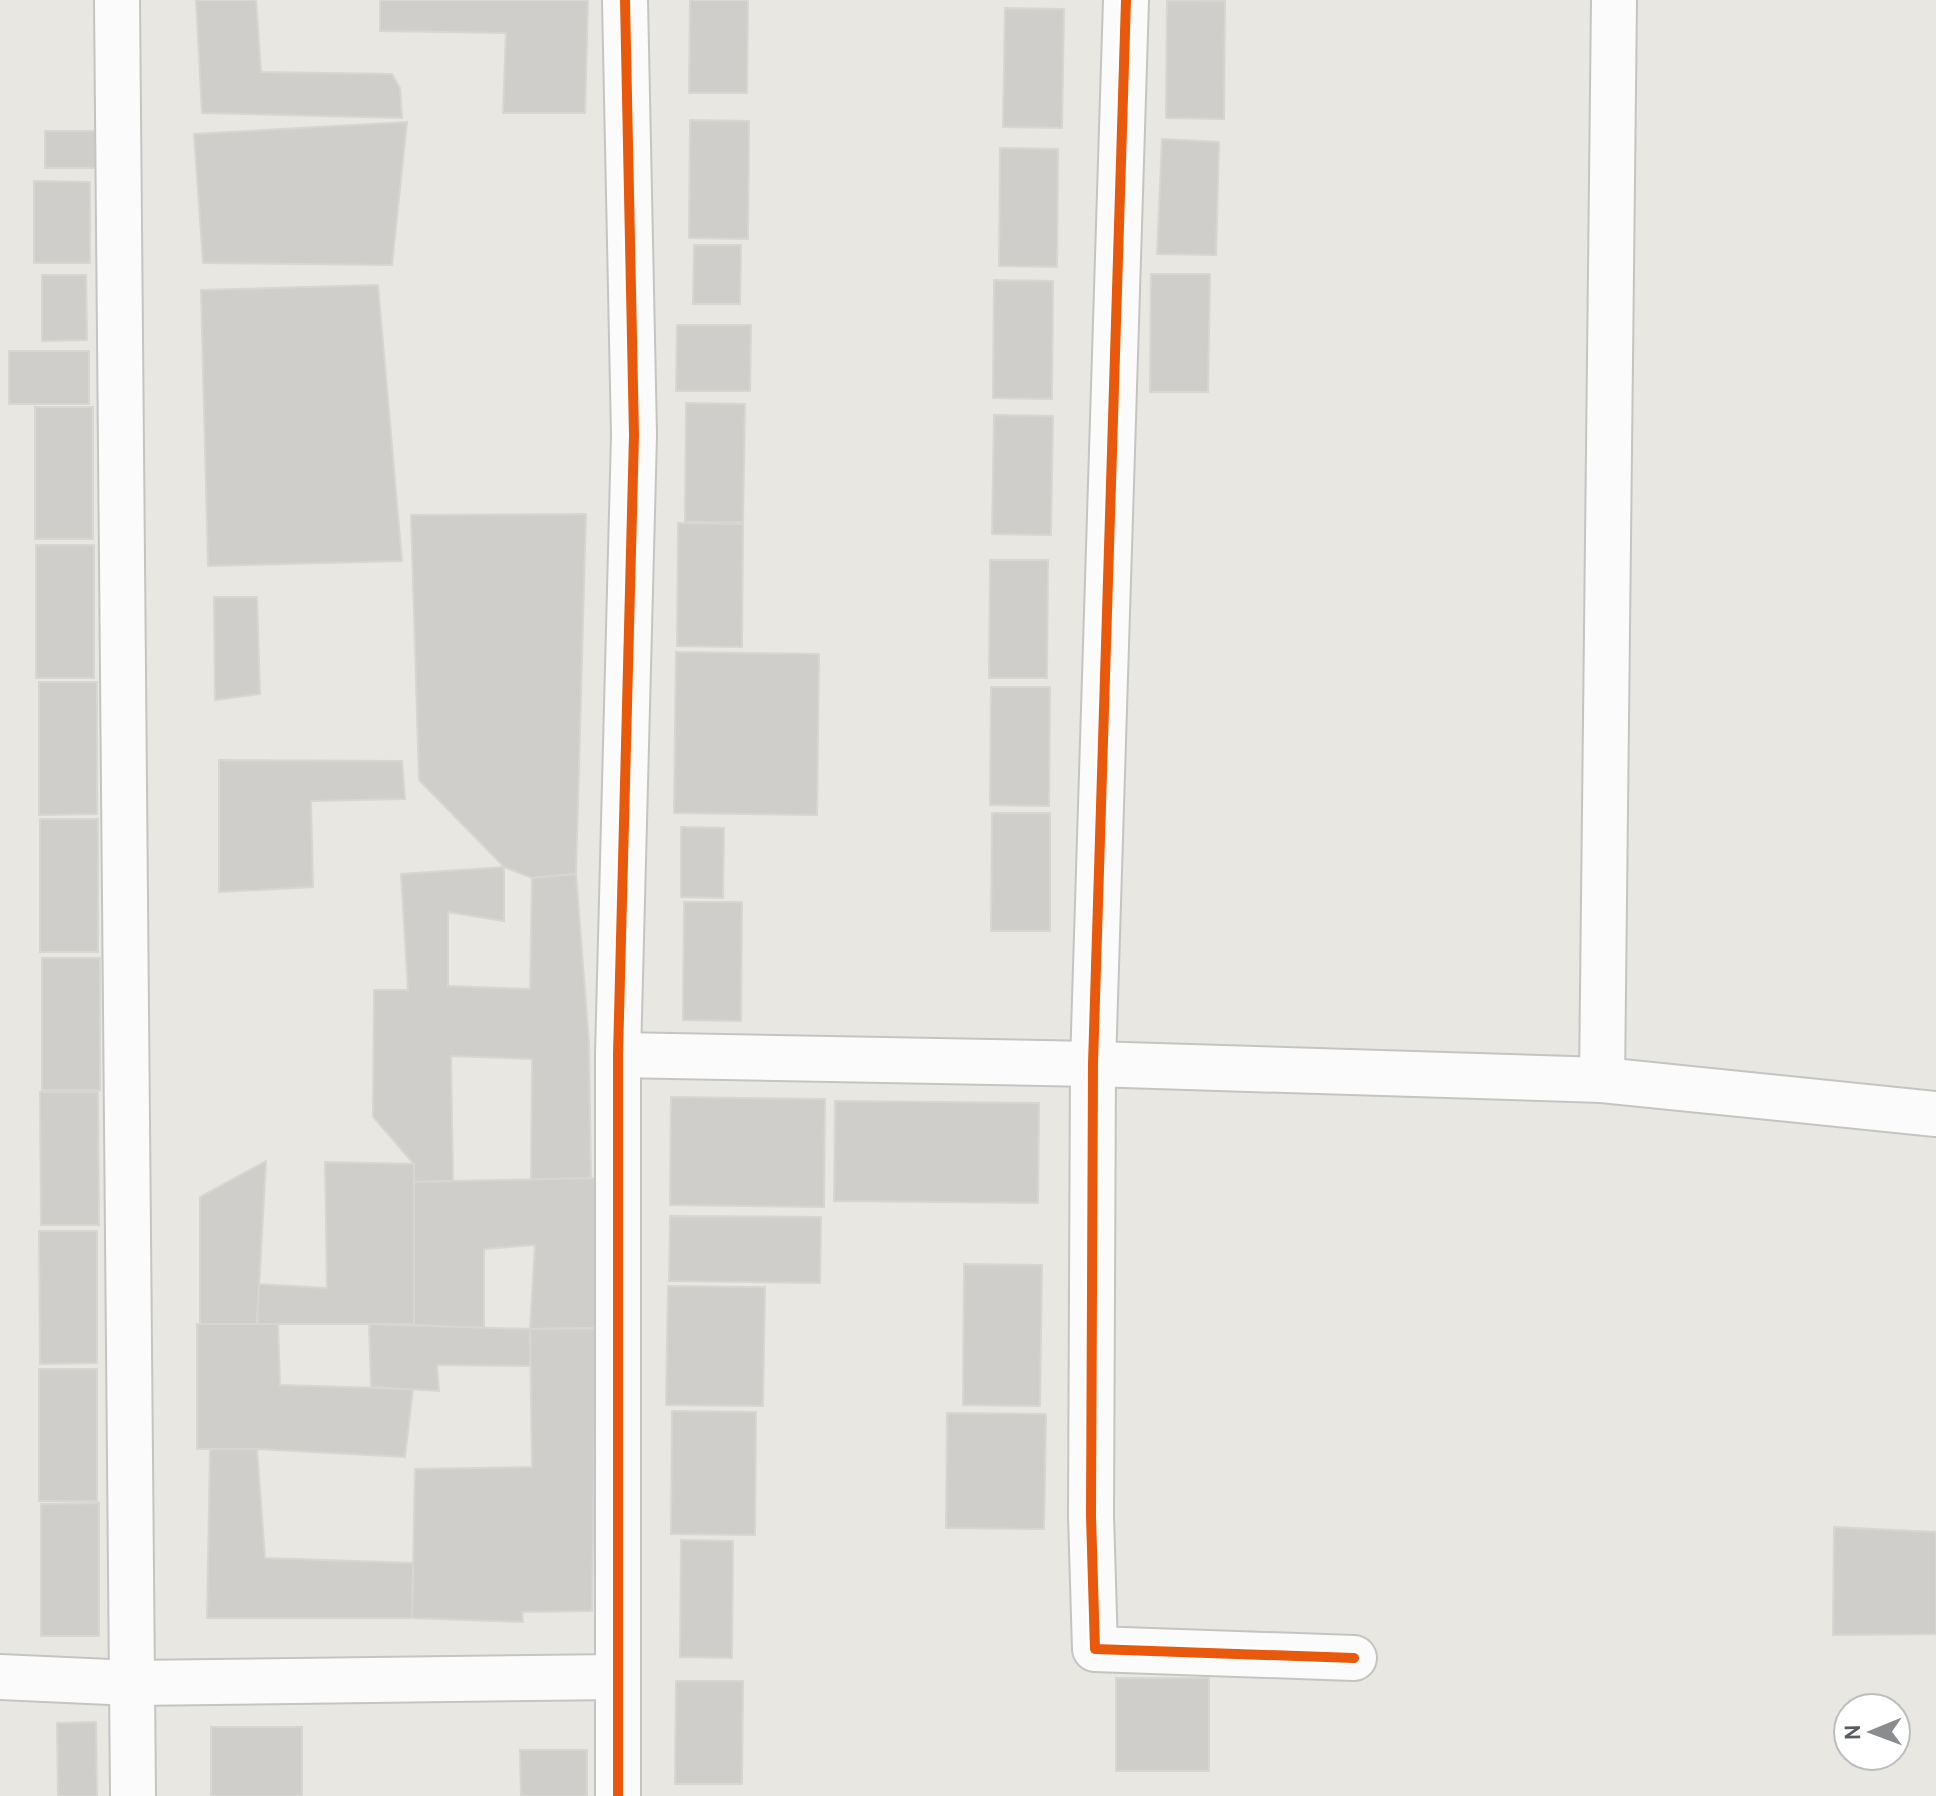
<svg xmlns="http://www.w3.org/2000/svg" width="1936" height="1796" font-family="Cabin,sans-serif">
	<style>
		.building { fill: #cfcecb; stroke: #d7d6d2; stroke-width: 2 }
		.lines { fill: none; stroke-linecap: round; stroke-linejoin: round }
		.minor-casing { stroke: #c4c4c3; stroke-width: 48 }
		.minor { stroke: #fcfbfb; stroke-width: 44 }
		.cycleway-casing { stroke: #fff; stroke-width: 15 }
		.cycleway { stroke: #e8590c; stroke-width: 10 }
	</style>
	<rect width="100%" height="100%" fill="#e8e7e2"/>
	<g class="building">
		<polygon points="196,0 256,0 261,72 392,74 400,88 402,118 202,113"/>
		<polygon points="380,0 588,0 585,113 503,113 506,33 380,31"/>
		<polygon points="690,0 748,0 747,93 689,93"/>
		<polygon points="1167,0 1225,1 1224,119 1166,118"/>
		<polygon points="1005,8 1064,9 1062,128 1003,127"/>
		<polygon points="690,120 749,121 748,239 689,238"/>
		<polygon points="407,122 392,265 203,263 194,134"/>
		<rect x="45" y="131" width="58" height="37"/>
		<polygon points="1162,139 1219,142 1216,255 1157,254"/>
		<polygon points="1000,148 1058,149 1057,267 999,266"/>
		<polygon points="34,181 90,182 90,263 34,263"/>
		<polygon points="694,245 741,245 740,304 693,304"/>
		<polygon points="1151,274 1210,274 1208,392 1150,392"/>
		<polygon points="42,275 86,275 87,340 42,341"/>
		<polygon points="994,280 1053,281 1052,399 993,398"/>
		<polygon points="378,285 402,561 208,566 201,290"/>
		<polygon points="677,325 751,325 750,391 676,391"/>
		<rect x="9" y="351" width="80" height="53"/>
		<polygon points="686,403 745,404 743,522 685,522"/>
		<rect x="35" y="407" width="58" height="132"/>
		<polygon points="994,415 1053,416 1051,535 992,534"/>
		<polygon points="586,514 576,874 532,878 504,867 419,780 411,515"/>
		<polygon points="678,523 743,524 742,647 677,646"/>
		<rect x="36" y="545" width="58" height="133"/>
		<polygon points="990,560 1048,560 1047,678 989,678"/>
		<polygon points="214,597 257,597 260,694 215,700"/>
		<polygon points="676,652 819,654 817,815 674,813"/>
		<polygon points="39,682 97,682 97,814 39,815"/>
		<polygon points="991,687 1050,687 1049,806 990,805"/>
		<polygon points="219,760 402,761 405,799 311,801 313,887 219,892"/>
		<polygon points="992,813 1050,813 1050,931 991,931"/>
		<rect x="40" y="819" width="58" height="133"/>
		<polygon points="681,827 724,828 723,898 681,897"/>
		<polygon points="504,867 504,921 448,912 448,986 530,989 532,878 576,874 589,1043 591,1178 531,1180 532,1059 451,1056 453,1181 414,1182 414,1164 373,1117 374,990 408,990 401,874"/>
		<polygon points="684,902 742,902 741,1021 683,1020"/>
		<rect x="42" y="958" width="58" height="132"/>
		<polygon points="40,1092 98,1092 99,1225 41,1225"/>
		<polygon points="671,1097 825,1099 824,1207 670,1205"/>
		<polygon points="835,1101 1039,1103 1038,1203 834,1201"/>
		<polygon points="266,1161 257,1324 200,1324 200,1197"/>
		<polygon points="325,1162 414,1164 414,1324 257,1324 259,1284 327,1288"/>
		<polygon points="591,1178 618,1179 596,1328 530,1329 535,1245 484,1249 484,1328 414,1325 414,1182"/>
		<polygon points="670,1216 821,1217 820,1283 669,1281"/>
		<polygon points="39,1231 97,1231 97,1363 40,1364"/>
		<polygon points="964,1264 1042,1265 1040,1406 963,1405"/>
		<polygon points="668,1286 765,1287 763,1406 666,1405"/>
		<polygon points="197,1324 278,1324 280,1385 413,1389 405,1457 257,1449 197,1449"/>
		<polygon points="369,1324 530,1329 530,1366 437,1365 439,1391 371,1387"/>
		<polygon points="596,1328 592,1611 522,1612 523,1622 412,1618 415,1469 532,1467 530,1329"/>
		<rect x="39" y="1369" width="58" height="132"/>
		<polygon points="672,1411 756,1412 755,1535 671,1534"/>
		<polygon points="947,1413 1046,1414 1044,1529 946,1528"/>
		<polygon points="210,1449 257,1449 265,1558 413,1563 412,1618 207,1618"/>
		<polygon points="99,1503 99,1636 41,1636 41,1504"/>
		<polygon points="1834,1527 1936,1532 1936,1634 1833,1635"/>
		<polygon points="681,1540 733,1541 732,1658 680,1657"/>
		<rect x="1116" y="1678" width="93" height="93"/>
		<polygon points="676,1681 743,1681 742,1784 675,1784"/>
		<polygon points="96,1722 97,1796 58,1796 57,1723"/>
		<rect x="211" y="1727" width="91" height="69"/>
		<polygon points="520,1750 587,1750 587,1796 521,1796"/>
	</g>
	<g class="lines">
		<defs>
			<g id="minor">
				<polyline points="117,0 133,1796"/>
				<polyline points="1126,0 1093,1064 1091,1516 1095,1649 1354,1658"/>
				<polyline points="618,1055 1093,1064 1602,1080 1936,1114"/>
				<polyline points="1602,1080 1614,0"/>
				<polyline points="0,1677 132,1683 618,1677"/>
				<polyline points="618,1796 618,1055 634,435 625,0"/>
			</g>
		</defs>
		<use href="#minor" class="minor-casing"/>
		<use href="#minor" class="minor"/>
		<defs>
			<g id="cycleway">
				<polyline points="1126,0 1093,1064 1091,1516 1095,1649 1354,1658"/>
				<polyline points="618,1796 618,1055 634,435 625,0"/>
			</g>
		</defs>
		<use href="#cycleway" class="cycleway-casing"/>
		<use href="#cycleway" class="cycleway"/>
	</g>
	<g transform="translate(1872 1732) rotate(269)"><circle r="38" fill="#ffffff" stroke="#bcbdbf" stroke-width="2"/>
	<path d="M0-6L14 30L0 20L-14 30Z" fill="#8a8c8e"/>
	<text y="-12" font-size="22" font-weight="bold" text-anchor="middle" fill="#585b60">N</text>
	</g>
</svg>
